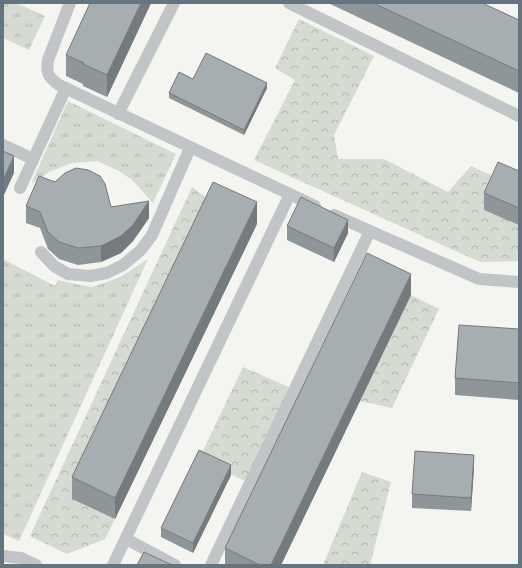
<svg xmlns="http://www.w3.org/2000/svg" width="522" height="568" font-family="'Sofia Sans Condensed',sans-serif">
	<style>
		.grass { fill: url(#grass-tufts) }
		.forest { fill: url(#forest-crowns) }
		.lines { fill: none; stroke-linecap: round; stroke-linejoin: round }
		.lane { stroke: #c2c5c8; stroke-width: 12 }
		.wall { fill: #8f9699 }
		.shaded-wall { fill: #747a7d }
		.building { fill: #a6aeb2; stroke: #747a7d }
	</style>
	<defs>
		<pattern id="grass-tufts" width="24" height="20" patternUnits="userSpaceOnUse"><rect width="24" height="20" fill="#d5dbd1"/><path d="M3 7l-1-3M5 7V3M7 7l1-3M15 17l-1-3M17 17v-4M19 17l1-3" fill="none" stroke="#b0b6af"/></pattern>
		<pattern id="forest-crowns" width="20" height="18" patternUnits="userSpaceOnUse"><rect width="20" height="18" fill="#d5dbd1"/><path d="M2 6a3 3 0 1 1 6 0M12 15a3 3 0 1 1 6 0" fill="none" stroke="#b0b6af"/></pattern>
	</defs>
	<rect width="100%" height="100%" fill="#f4f4f0"/>
	<g class="grass">
		<polygon points="3,3 16,3 45,16 29,50 3,38"/>
		<polygon points="68,101 176,154 153,203 132,180 119,171 97,161 72,163 49,172 31,184"/>
		<polygon points="3,259 55,286 58,280 80,285 92,287 107,282 122,276 148,259 19,541 3,534"/>
	</g>
	<g class="forest">
		<polygon points="299,19 374,56 334,135 338,159 384,159 448,192 471,166 498,178 519,225 519,261 480,262 254,160 295,80 275,68"/>
		<polygon points="192,187 213,203 72,499 115,519 105,539 67,554 30,536"/>
		<polygon points="411,295 439,309 392,408 360,401"/>
		<polygon points="243,367 309,396 264,490 199,459"/>
		<polygon points="362,472 391,482 370,565 323,565"/>
	</g>
	<g class="lines">
		<g class="lane">
			<path d="M70,3L48,60C46,73 48,77 59,85L315,206"/>
			<polyline points="289,3 519,116"/>
			<polyline points="118,114 174,3"/>
			<polyline points="3,145 33,159"/>
			<polyline points="20,188 66,88"/>
			<polyline points="334,215 370,231 479,279 519,282"/>
			<polyline points="41,252 54,266 68,274 90,276 107,273 123,265 141,250 152,235 190,148"/>
			<polyline points="126,539 175,565"/>
			<polyline points="3,556 21,558 36,565"/>
			<polyline points="113,565 290,194"/>
			<polyline points="211,565 370,231"/>
		</g>
	</g>
	<g class="wall">
		<polygon points="151,3 107,97 83,86 83,84 66,76 66,55"/>
		<polygon points="328,3 482,3 519,20 519,93"/>
		<polygon points="193,79 267,88 244,135 169,98 169,93"/>
		<polygon points="519,171 519,225 484,210 484,193"/>
		<polygon points="55,182 111,207 149,218 133,241 121,253 101,262 78,265 59,259 48,249 40,228 26,223 26,206"/>
		<polygon points="257,224 115,519 72,499 72,477"/>
		<polygon points="287,226 348,233 334,262 287,240"/>
		<polygon points="411,295 281,565 225,565 225,548"/>
		<polygon points="519,329 519,400 455,395 455,378"/>
		<polygon points="474,468 471,511 412,508 412,494"/>
		<polygon points="231,475 193,553 161,537 161,528"/>
	</g>
	<g class="shaded-wall">
		<polygon points="141,3 151,3 107,97 107,75"/>
		<polygon points="267,83 267,88 244,135 244,130"/>
		<polygon points="14,156 14,173 3,197 3,180"/>
		<polygon points="149,201 149,218 133,241 121,253 101,262 101,246"/>
		<polygon points="257,202 257,224 115,519 115,498"/>
		<polygon points="348,220 348,233 334,262 334,248"/>
		<polygon points="411,274 411,295 281,565 271,565"/>
		<polygon points="474,455 474,468 471,511 471,498"/>
		<polygon points="231,465 231,475 193,553 193,543"/>
	</g>
	<g class="building">
		<polygon points="90,3 141,3 107,75 83,64 84,63 66,55"/>
		<polygon points="373,3 482,3 519,20 519,71"/>
		<polygon points="206,53 267,83 244,130 169,93 179,72 193,79"/>
		<polygon points="3,151 14,156 3,180"/>
		<polygon points="498,162 519,171 519,208 484,193"/>
		<polygon points="76,168 88,170 100,176 105,184 111,207 149,201 133,225 121,236 101,246 78,248 59,242 48,232 40,212 26,206 39,176 55,182 65,173"/>
		<polygon points="213,182 257,202 115,498 72,477"/>
		<polygon points="301,197 348,220 334,248 287,226"/>
		<polygon points="367,253 411,274 271,565 260,565 225,548"/>
		<polygon points="459,325 519,329 519,383 455,378"/>
		<polygon points="199,450 231,465 193,543 161,528"/>
		<polygon points="415,451 474,455 471,498 412,494"/>
		<polygon points="144,552 172,565 137,565"/>
	</g>
	<rect width="522" height="568" fill="none" stroke="#647480" stroke-width="8"/>
</svg>
